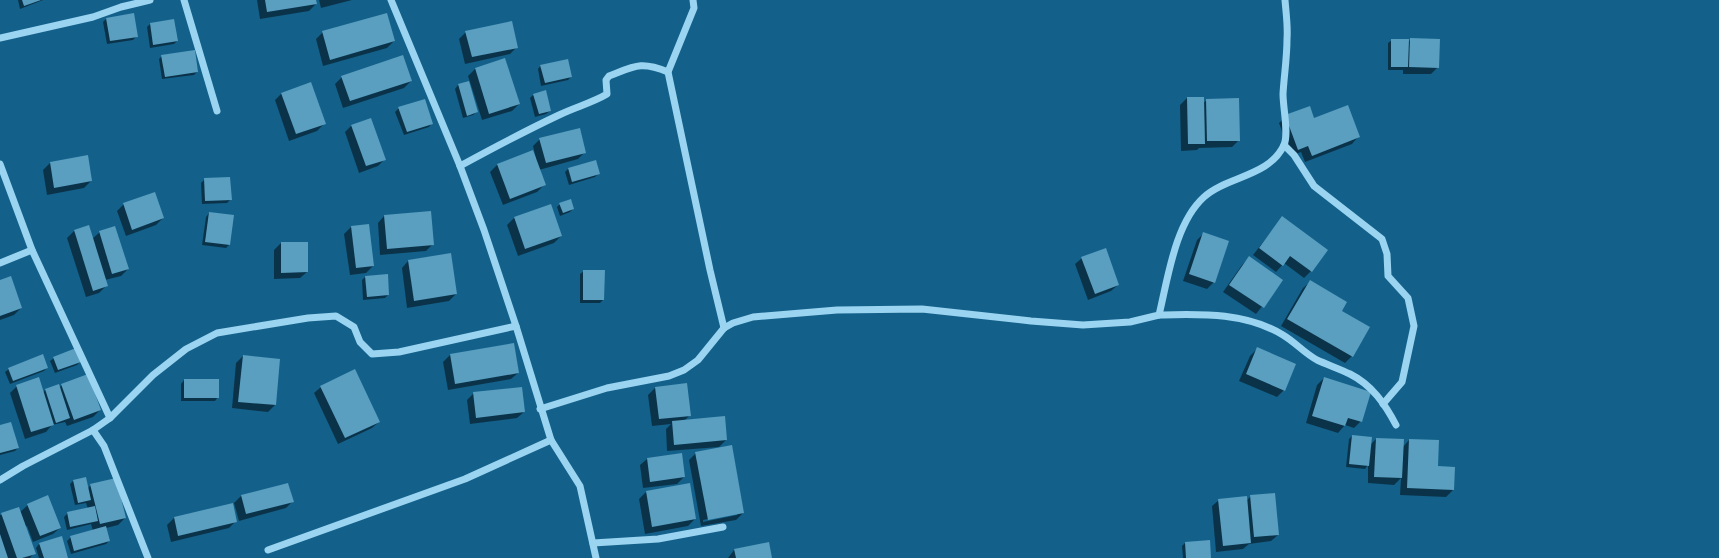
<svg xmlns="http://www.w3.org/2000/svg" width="1719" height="558" font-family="Overpass,sans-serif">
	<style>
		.shadow { fill: #0007; fill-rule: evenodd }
		.building { fill: #5a9ec0 }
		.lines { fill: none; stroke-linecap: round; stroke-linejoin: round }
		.minor { stroke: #9ad4f0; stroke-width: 7 }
	</style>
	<rect width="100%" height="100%" fill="#13618b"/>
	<g class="shadow">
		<polygon points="18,0 43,0 20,9"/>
		<polygon points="257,0 315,0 316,4 309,11 260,19"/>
		<polygon points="319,0 352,0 321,8"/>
		<polygon points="107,18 137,36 133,40 107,44 103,22"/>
		<polygon points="150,24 177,41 174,44 150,48 147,27"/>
		<polygon points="323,32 394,41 387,48 323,66 316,39"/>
		<polygon points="466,32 517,47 510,54 465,64 459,39"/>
		<polygon points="1411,39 1438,67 1431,74 1403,74 1403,70 1388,70 1388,43 1392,40 1408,42"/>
		<polygon points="162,56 197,72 194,75 162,79 159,59"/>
		<polygon points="505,59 519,104 512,111 482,120 470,82 468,83 477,112 473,115 463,118 455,89 458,85 470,82 468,76 475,69"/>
		<polygon points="541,65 571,77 568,80 541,86 538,69"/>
		<polygon points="342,77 411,81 404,88 343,108 335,84"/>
		<polygon points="282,93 324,124 317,131 289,141 275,100"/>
		<polygon points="533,95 550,111 546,114 535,117 530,98"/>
		<polygon points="1187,98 1203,103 1207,100 1239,140 1232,147 1199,148 1197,150 1181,151 1180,105"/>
		<polygon points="399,108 432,123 429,127 404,135 395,112"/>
		<polygon points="1286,116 1314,119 1358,137 1352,144 1305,162 1301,152 1291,156 1279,123"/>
		<polygon points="352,125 385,159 378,166 359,173 345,132"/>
		<polygon points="540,139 585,152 578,159 539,170 544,185 537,192 503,205 490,172 497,165 532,152 536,159 533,146"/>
		<polygon points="87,156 91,181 84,188 47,195 43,170 50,163"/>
		<polygon points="595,161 599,173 595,177 569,185 565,172 568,169"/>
		<polygon points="205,179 231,199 227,203 202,204 201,183"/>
		<polygon points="124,204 163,218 156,225 126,236 117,211"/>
		<polygon points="560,204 573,209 570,212 560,216 557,207"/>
		<polygon points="550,205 561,236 554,243 518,256 507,225 514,218"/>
		<polygon points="209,213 229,245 226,248 202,245 206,217"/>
		<polygon points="384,216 433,244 426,251 380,255 378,223"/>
		<polygon points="1282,218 1311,271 1304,278 1284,263 1276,272 1253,255"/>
		<polygon points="88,226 92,239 100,232 128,269 121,276 105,280 106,286 99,293 86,297 67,238 74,231"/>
		<polygon points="351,227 373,266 366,273 350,275 344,234"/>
		<polygon points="1204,233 1214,282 1207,289 1183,281 1197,240"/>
		<polygon points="281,243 307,272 300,278 274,279 274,250"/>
		<polygon points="1082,258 1118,285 1111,291 1088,300 1075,264"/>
		<polygon points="1249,258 1282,281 1256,314 1223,292 1242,265"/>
		<polygon points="408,261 456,294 449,301 407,308 402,268"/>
		<polygon points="584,271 603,300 600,303 580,303 580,274"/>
		<polygon points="365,277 388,295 385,298 363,300 362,280"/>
		<polygon points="0,281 21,308 14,315 0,320"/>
		<polygon points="1310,282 1341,311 1352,356 1345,363 1281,326 1303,288"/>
		<polygon points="1257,349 1284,390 1277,397 1239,381 1250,356"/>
		<polygon points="450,355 518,373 511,379 448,390 443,362"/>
		<polygon points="243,356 275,405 268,412 232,408 236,363"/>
		<polygon points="54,358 80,362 77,365 55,373 50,361"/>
		<polygon points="47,368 44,371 10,384 5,372 9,369"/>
		<polygon points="1324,378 1361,421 1354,428 1345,425 1338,433 1306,423 1317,385"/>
		<polygon points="184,380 218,380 218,397 215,401 181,401 181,384"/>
		<polygon points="62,385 100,410 93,417 67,426 65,422 52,425 46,432 25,439 10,393 17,386 43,393 45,390 59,388"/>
		<polygon points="321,387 379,422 372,428 338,444 314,393"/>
		<polygon points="655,388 690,415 684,421 726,440 719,447 667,451 666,429 671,424 652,426 648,395"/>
		<polygon points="474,393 524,412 517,418 470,424 467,400"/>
		<polygon points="0,426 18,448 15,451 0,455"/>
		<polygon points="1352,436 1370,445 1376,439 1403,447 1409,440 1437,467 1454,468 1453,490 1446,497 1400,495 1401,478 1394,485 1368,483 1368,465 1365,469 1346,467 1349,439"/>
		<path d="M696,453L743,513L736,520L701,526L689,460ZM737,513V515L703,522V520Z"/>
		<polygon points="647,459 684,477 677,484 643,488 640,465"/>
		<polygon points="85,478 88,488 91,485 125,518 118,525 106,528 109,541 106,544 71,554 67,541 71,537 93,531 91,524 67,530 64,517 68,513 88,509 86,503 75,505 70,484 73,481"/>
		<polygon points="288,484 293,501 286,508 239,521 234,503 241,496"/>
		<polygon points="646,492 695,519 688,526 645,534 639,499"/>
		<polygon points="1251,496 1278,535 1271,541 1249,544 1243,549 1216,552 1212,506 1219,500 1246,501"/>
		<polygon points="28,505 60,528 53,534 33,542 27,526 25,527 34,553 30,558 0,558 0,515 20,512"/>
		<polygon points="174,518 236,521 229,528 171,542 167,525"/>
		<polygon points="1185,543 1210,558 1183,558 1182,546"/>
		<polygon points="39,544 67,558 39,558 36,548"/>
		<polygon points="734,550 771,558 728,558"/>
	</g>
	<g class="building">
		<polygon points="22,0 41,0 24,6"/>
		<polygon points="265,0 316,0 317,4 267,12"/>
		<polygon points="134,13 138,37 110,41 106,18"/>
		<polygon points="387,13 395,41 330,60 322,31"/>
		<polygon points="174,19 178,41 153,45 150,23"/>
		<polygon points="512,21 518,48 472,57 465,31"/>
		<polygon points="1410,38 1440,39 1439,68 1409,67"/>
		<polygon points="1391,39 1409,39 1408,67 1391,67"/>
		<polygon points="195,50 198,72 165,77 161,55"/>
		<polygon points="403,55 412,81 350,101 341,76"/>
		<polygon points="505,58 520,104 489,114 475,68"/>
		<polygon points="568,59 572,77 545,83 540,65"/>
		<polygon points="469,81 478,112 467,116 458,84"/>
		<polygon points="311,82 326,124 296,134 281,93"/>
		<polygon points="546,90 551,111 539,114 533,94"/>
		<polygon points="1187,97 1204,97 1205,144 1188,144"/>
		<polygon points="1239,98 1240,141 1207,141 1206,99"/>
		<polygon points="425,99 433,124 407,132 398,107"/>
		<polygon points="1348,105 1360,137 1312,156 1308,146 1298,150 1285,115 1310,106 1314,118"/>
		<polygon points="371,118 386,160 366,166 351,125"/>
		<polygon points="580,128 586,153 546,163 539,138"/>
		<polygon points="533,150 546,185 510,199 497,164"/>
		<polygon points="88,155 92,181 54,188 50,162"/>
		<polygon points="596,160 600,174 572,182 568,168"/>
		<polygon points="230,177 232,200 205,201 204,178"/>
		<polygon points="155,192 164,218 132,230 123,203"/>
		<polygon points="571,199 574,209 563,213 559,203"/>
		<polygon points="551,204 562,236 525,249 514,217"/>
		<polygon points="431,211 434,245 387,249 384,215"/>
		<polygon points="209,212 234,215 230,245 205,242"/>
		<polygon points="1282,216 1328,250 1312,272 1290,256 1283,266 1259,248"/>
		<polygon points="369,224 374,266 356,268 351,226"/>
		<polygon points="89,225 108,286 93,291 74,230"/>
		<polygon points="115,226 129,269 112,274 99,231"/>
		<polygon points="1203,232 1229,241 1215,283 1189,274"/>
		<polygon points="281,242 308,242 308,272 281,273"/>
		<polygon points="1106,248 1119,285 1095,294 1081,257"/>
		<polygon points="451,253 457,294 414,301 408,260"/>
		<polygon points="1249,256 1283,280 1264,308 1229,285"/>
		<polygon points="583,270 605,270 604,300 583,300"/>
		<polygon points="388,274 389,295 367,297 365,276"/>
		<polygon points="11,276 22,308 0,316 0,280"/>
		<polygon points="1310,280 1347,302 1342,311 1370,327 1353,357 1287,319"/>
		<polygon points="514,343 519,373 455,384 450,354"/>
		<polygon points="1257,347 1296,364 1285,391 1246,374"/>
		<polygon points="76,348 81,362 58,370 53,357"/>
		<polygon points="43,354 48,368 13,381 8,368"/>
		<polygon points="243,355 280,359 276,405 238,402"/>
		<polygon points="355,369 380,422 345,438 320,386"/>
		<polygon points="88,374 101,410 74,420 61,384"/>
		<polygon points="39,377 54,425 31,432 16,385"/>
		<polygon points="1324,377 1371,392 1362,422 1348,418 1345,426 1312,416"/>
		<rect x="184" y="379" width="35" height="19"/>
		<polygon points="687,383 691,416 659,419 655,387"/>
		<polygon points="59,384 70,418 56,423 45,389"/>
		<polygon points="522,387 525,412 476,418 473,392"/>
		<polygon points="725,416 727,440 674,445 672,421"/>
		<polygon points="11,422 19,448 0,453 0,425"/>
		<polygon points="1352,435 1372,437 1369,466 1349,464"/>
		<polygon points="1376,438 1404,439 1402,478 1374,477"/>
		<polygon points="1409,439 1439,440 1438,466 1455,467 1454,490 1407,488"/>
		<polygon points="732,445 744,513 708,520 695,452"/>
		<polygon points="682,453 685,477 650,482 647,458"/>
		<polygon points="86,477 91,500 78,503 73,480"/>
		<polygon points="116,478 126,518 100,524 90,484"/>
		<polygon points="288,483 294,502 246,514 241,495"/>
		<polygon points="690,483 696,519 652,527 646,491"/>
		<polygon points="1275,493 1279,535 1254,537 1250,495"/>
		<polygon points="48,495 61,528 40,536 27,504"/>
		<polygon points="1247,496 1251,543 1223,546 1218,499"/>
		<polygon points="233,503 237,522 178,536 174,517"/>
		<polygon points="95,506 98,521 70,527 67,512"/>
		<polygon points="19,507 36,554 22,558 17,558 1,513"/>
		<polygon points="106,526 110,541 74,551 70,536"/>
		<polygon points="0,534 8,558 0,558"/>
		<polygon points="62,536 68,558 44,558 39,543"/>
		<polygon points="1210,540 1211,558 1186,558 1185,542"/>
		<polygon points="769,542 772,558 736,558 734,549"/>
	</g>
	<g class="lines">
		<g class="minor">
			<polyline points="184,0 217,111"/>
			<polyline points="391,0 460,166 484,230 516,326 551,440 580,486 596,558"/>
			<polyline points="693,0 694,8 668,72 710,270 724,328"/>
			<polyline points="0,38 93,17 121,7 150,0"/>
			<polyline points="1284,145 1294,155 1314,186 1382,239 1387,254 1388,276 1408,298 1414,326 1402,382 1383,404"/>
			<polyline points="0,164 32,250 110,418"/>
			<path d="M460,166C493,148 525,131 559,115C575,107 592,103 607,94L606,80L609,76C635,66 641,61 668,72"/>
			<polyline points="0,263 32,250"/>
			<path d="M1159,315C1201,314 1245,312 1283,335C1295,342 1304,353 1317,360C1328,365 1340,369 1350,374C1372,385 1385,404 1396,425"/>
			<path d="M540,409L607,388L669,376L684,370L698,360L724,328L733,323L753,317L837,310L922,309L1031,321L1083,325L1130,322L1159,315C1168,278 1175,223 1204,197C1227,176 1269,177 1284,145C1289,134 1283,108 1283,94C1284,76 1287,58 1287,39C1288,26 1286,13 1285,0"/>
			<polyline points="93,430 104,446 148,558"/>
			<polyline points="0,480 23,466 93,430 110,418 153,375 186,349 217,333 308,318 336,316 354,327 360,342 372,354 399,352 516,326"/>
			<polyline points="593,543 658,539 723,527"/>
			<polyline points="268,550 465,479 551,440"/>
		</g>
	</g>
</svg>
